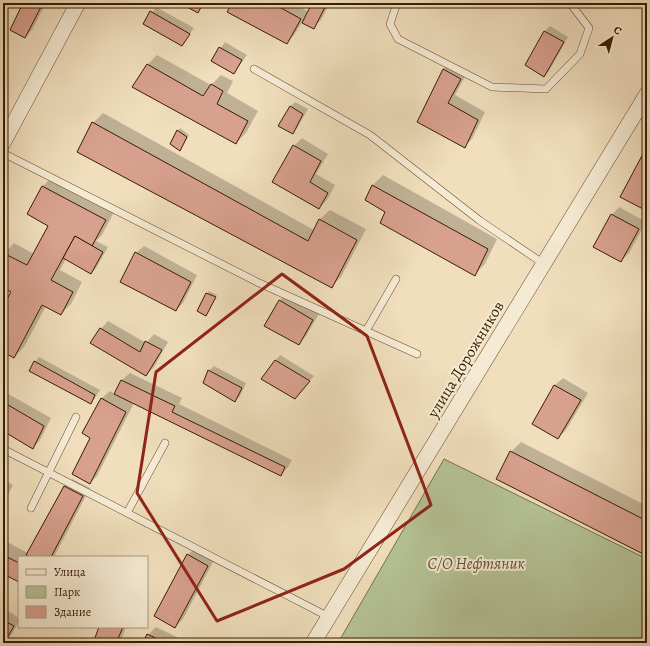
<svg xmlns="http://www.w3.org/2000/svg" width="650" height="646" font-family="Alegreya,serif">
	<style>
		.green { fill: #b4c295; stroke: #76704b }
		.shadow { fill: #0003 }
		.building { fill: #d8a08f; stroke: #381d01 }
		.lines { fill: none; stroke-linecap: round; stroke-linejoin: round }
		.lane-casing { stroke: #664d30; stroke-width: 8 }
		.street-casing { stroke: #664d30; stroke-width: 16 }
		.lane { stroke: #f5ead3; stroke-width: 7 }
		.street { stroke: #f5ead3; stroke-width: 15 }
		.marked { fill: none; stroke: #8f2418; stroke-width: 3; stroke-linejoin: round }
		.labels { text-anchor: middle; stroke-width: 4; stroke-linejoin: round; paint-order: stroke }
		.street-label { font-size: 16px; fill: #381d01; stroke: #f5ead3 }
		.park-label { font-size: 16px; font-style: italic; fill: #5d4f2d; stroke: #f5ead3 }
	</style>
	<rect width="100%" height="100%" fill="#f0debc"/>
	<filter id="stains"><feTurbulence type="fractalNoise" baseFrequency=".005" numOctaves="4"/><feColorMatrix values="0 0 0 0 .2 0 0 0 0 .09 0 0 0 0 .02 0 0 0 .5 -.17"/></filter>
	<radialGradient id="worn" r=".72"><stop offset=".6" stop-color="#630" stop-opacity="0"/><stop offset="1" stop-color="#630" stop-opacity=".3"/></radialGradient>
	<polygon class="green" points="444,459 647,559 647,643 338,643"/>
	<g class="shadow">
		<polygon points="24,3 46,3 32,30 25,37"/>
		<polygon points="182,3 206,3 198,12"/>
		<polygon points="233,3 293,3 309,12 313,3 330,3 321,20 313,27 302,22 294,35 286,43"/>
		<polygon points="156,7 194,28 182,45 144,24"/>
		<polygon points="550,26 568,37 549,71 544,76 526,65 545,31"/>
		<polygon points="225,42 247,55 234,73 212,61"/>
		<polygon points="157,55 211,85 221,75 233,81 227,93 258,111 246,133 236,143 147,65"/>
		<polygon points="451,62 468,71 455,95 485,112 472,139 464,147 418,121 443,69"/>
		<polygon points="295,102 308,109 297,128 293,133 290,107"/>
		<polygon points="103,113 314,230 320,219 330,210 366,229 341,277 331,287 93,123"/>
		<polygon points="180,128 189,135 180,150 171,144"/>
		<polygon points="302,138 328,154 316,174 335,185 327,200 319,208 294,146"/>
		<polygon points="383,175 497,239 485,264 475,274 386,211 366,199 373,185"/>
		<polygon points="53,176 115,210 102,235 96,241 108,247 96,268 91,273 66,259 60,270 82,282 71,304 61,314 46,306 24,347 14,357 3,351 3,308 12,291 3,287 3,255 14,243 34,254 49,225 28,214 43,186"/>
		<polygon points="619,207 646,222 629,253 621,261 612,215"/>
		<polygon points="144,246 197,275 183,303 176,310 136,253"/>
		<polygon points="209,291 217,295 206,314 198,310"/>
		<polygon points="287,293 320,312 306,336 299,344 280,300"/>
		<polygon points="108,321 146,343 154,334 168,342 154,367 146,375 101,329"/>
		<polygon points="280,355 314,376 295,398 276,360"/>
		<polygon points="39,357 100,390 95,398 90,403 35,362"/>
		<polygon points="214,366 246,383 240,396 235,401 209,371"/>
		<polygon points="130,373 182,398 179,404 292,460 288,467 281,475 134,403 97,476 90,483 91,438 84,433 102,398 110,391 115,394 122,380"/>
		<polygon points="563,378 588,393 566,430 558,438 533,423 555,385"/>
		<polygon points="3,391 51,418 40,440 33,448 3,430"/>
		<polygon points="521,442 647,506 647,555 511,452"/>
		<polygon points="3,479 13,485 3,504"/>
		<polygon points="72,479 90,488 54,557 19,557 19,581 3,573 3,540 28,553 64,486"/>
		<polygon points="196,547 215,558 183,619 175,627 188,555"/>
		<polygon points="3,608 19,618 19,621 8,641 10,643 3,643"/>
		<polygon points="100,627 126,627 120,643 94,643"/>
		<polygon points="156,627 189,643 144,643 148,635"/>
	</g>
	<g class="building">
		<polygon points="23,3 43,3 25,38 10,30"/>
		<polygon points="180,3 203,3 198,13"/>
		<polygon points="232,3 272,3 301,19 287,44 227,12"/>
		<polygon points="312,3 327,3 314,29 302,23"/>
		<polygon points="150,11 190,34 182,46 143,24"/>
		<polygon points="544,31 564,42 544,77 525,65"/>
		<polygon points="219,47 242,60 234,74 211,61"/>
		<polygon points="147,64 203,96 211,84 223,91 217,104 248,121 236,144 132,87"/>
		<polygon points="443,69 461,79 448,103 478,120 465,148 417,122"/>
		<polygon points="290,106 303,114 293,134 278,126"/>
		<polygon points="92,122 308,241 319,219 357,240 332,288 77,152"/>
		<polygon points="177,130 187,137 180,151 170,144"/>
		<polygon points="293,145 321,161 310,182 328,193 319,209 272,182"/>
		<polygon points="645,150 647,151 647,211 620,197"/>
		<polygon points="372,185 488,249 475,276 380,223 385,212 365,200"/>
		<polygon points="42,186 106,220 92,246 75,236 51,280 73,292 61,315 42,305 14,358 3,352 3,306 11,292 3,288 3,253 27,265 48,226 27,214"/>
		<polygon points="611,214 639,229 621,262 593,247"/>
		<polygon points="75,236 103,252 91,274 63,258"/>
		<polygon points="135,252 191,282 176,311 120,282"/>
		<polygon points="206,293 216,297 206,316 197,311"/>
		<polygon points="279,300 313,320 299,345 264,326"/>
		<polygon points="100,328 140,352 145,341 162,350 146,376 90,343"/>
		<polygon points="275,360 310,381 295,399 261,379"/>
		<polygon points="34,361 95,395 91,404 29,371"/>
		<polygon points="208,370 242,388 235,402 203,383"/>
		<polygon points="121,380 175,406 172,412 285,467 281,476 114,394"/>
		<polygon points="554,385 581,400 558,439 532,424"/>
		<polygon points="101,398 126,412 90,484 72,474 90,438 82,433"/>
		<polygon points="3,402 44,426 33,449 3,431"/>
		<polygon points="510,451 647,521 647,556 496,479"/>
		<polygon points="64,486 83,496 51,557 30,557 26,555"/>
		<polygon points="187,554 208,566 175,628 154,616"/>
		<polygon points="3,555 19,563 19,582 3,574"/>
		<polygon points="3,620 14,626 4,643 3,643"/>
		<polygon points="99,627 123,627 116,643 93,643"/>
		<polygon points="147,634 166,643 143,643"/>
	</g>
	<g class="lines">
		<defs>
			<g id="lane">
				<polyline points="397,3 390,24 398,39 492,87 546,89 580,54 589,28 570,3"/>
				<polyline points="254,69 370,135 479,220 544,264"/>
				<polyline points="3,153 257,282 417,354"/>
				<polyline points="366,331 396,279"/>
				<polyline points="3,449 329,617"/>
				<polyline points="31,508 76,417"/>
				<polyline points="127,513 165,443"/>
			</g>
			<g id="street">
				<polyline points="3,143 78,3"/>
				<polyline points="313,643 647,94"/>
			</g>
		</defs>
		<use href="#lane" class="lane-casing"/>
		<use href="#street" class="street-casing"/>
		<use href="#lane" class="lane"/>
		<use href="#street" class="street"/>
	</g>
	<path class="marked" d="M282,274L367,336L431,505L344,569L217,621L137,493L156,372Z"/>
	<g class="labels">
		<g class="street-label">
			<text transform="translate(465 359) rotate(-59)" y="6">улица Дорожников</text>
		</g>
		<g class="park-label">
			<text x="476" y="569">С/О Нефтяник</text>
		</g>
	</g>
	<rect width="650" height="646" fill="none" stroke="#f0debc" stroke-width="16"/>
	<rect x="4" y="4" width="642" height="638" fill="none" stroke="#381d01" stroke-width="2"/>
	<rect x="8" y="8" width="634" height="630" fill="none" stroke="#381d01"/>
	<rect x="18" y="556" width="130" height="72" fill="#f5ead3" stroke="#a9987f"/>
	<rect x="26" y="569" width="20" height="6" fill="#f5ead3" stroke="#a9987f"/>
	<text x="54" y="576" font-size="12" fill="#381d01">Улица</text>
	<rect x="26" y="586" width="20" height="12" fill="#b4c295" stroke="#a9987f"/>
	<text x="54" y="596" font-size="12" fill="#381d01">Парк</text>
	<rect x="26" y="606" width="20" height="12" fill="#d8a08f" stroke="#a9987f"/>
	<text x="54" y="616" font-size="12" fill="#381d01">Здание</text>
	<g transform="translate(612 38) rotate(36)" stroke="#f5ead3" stroke-width="3" paint-order="stroke">
	<path d="M0-3L7 15L0 10L-7 15Z" fill="#381d01"/>
	<text y="-6" font-size="11" font-weight="bold" text-anchor="middle" fill="#381d01">С</text>
	</g>
	<rect width="100%" height="100%" filter="url(#stains)"/>
	<rect width="100%" height="100%" fill="url(#worn)"/>
</svg>
